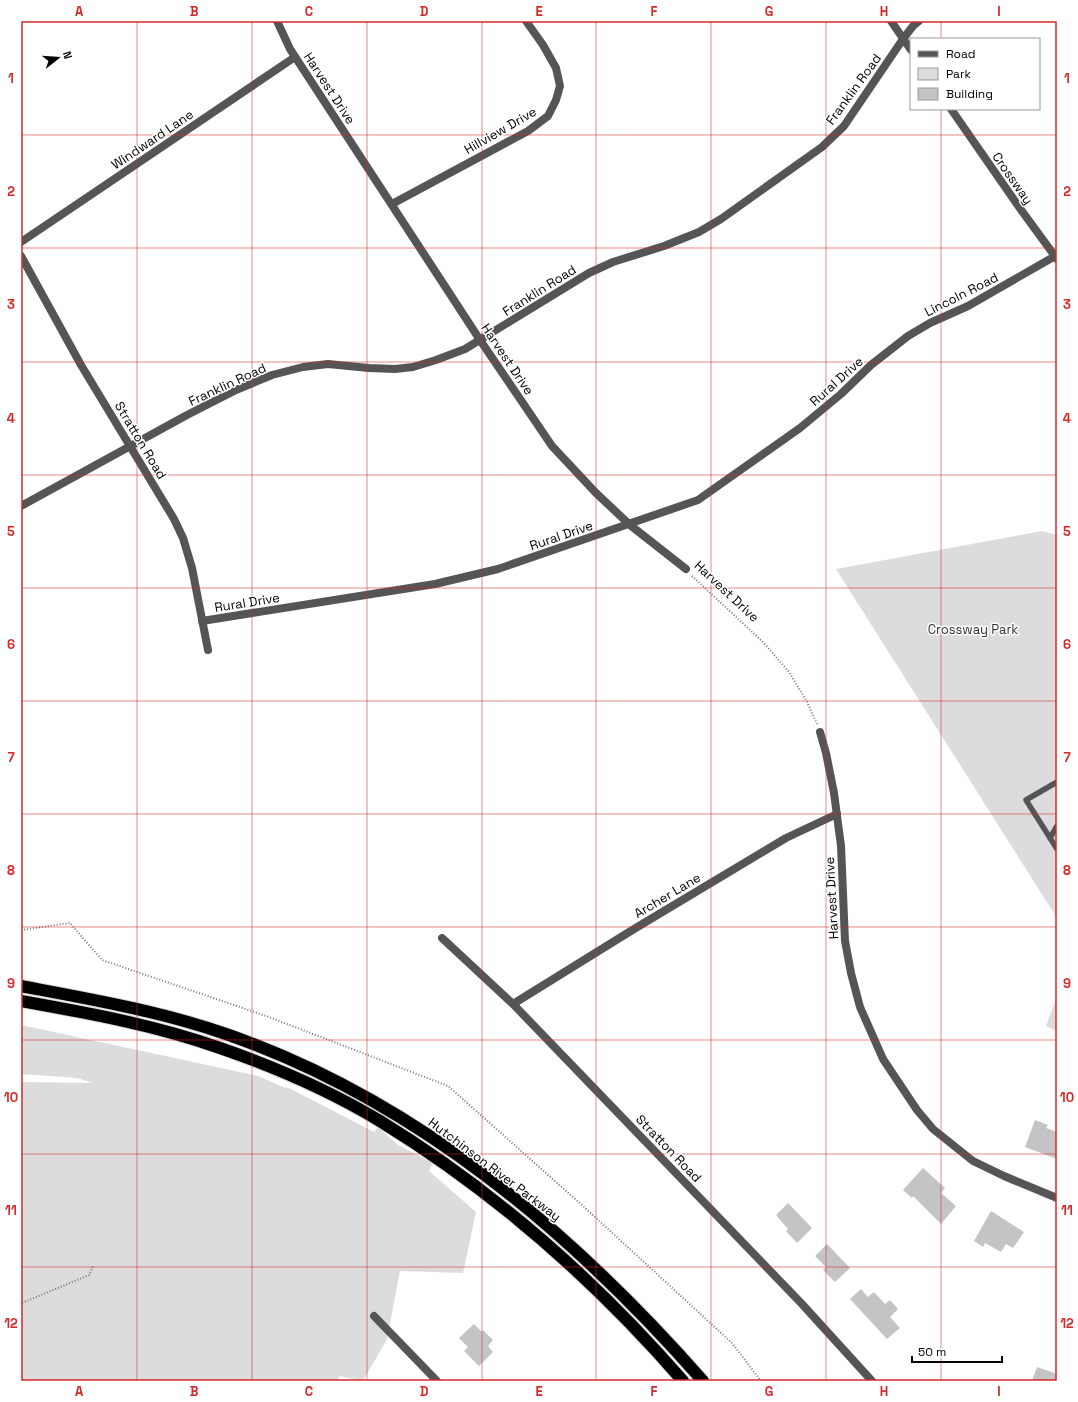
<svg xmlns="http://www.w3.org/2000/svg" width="1078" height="1402" font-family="'Space Grotesk',sans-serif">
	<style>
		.green { fill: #dcdcdc }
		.building { fill: #c4c4c4 }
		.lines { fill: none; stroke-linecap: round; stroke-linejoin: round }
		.motorway-casing { stroke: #dbdbdb; stroke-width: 14 }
		.path { stroke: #777; stroke-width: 2; stroke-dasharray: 1 2; stroke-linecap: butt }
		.service { stroke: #555; stroke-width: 5.5 }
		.minor { stroke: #555; stroke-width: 8 }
		.tertiary { stroke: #555; stroke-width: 8 }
		.motorway { stroke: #000; stroke-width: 12 }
		.grid { fill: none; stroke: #d62828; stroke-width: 1; stroke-opacity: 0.55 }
		.labels { text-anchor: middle; stroke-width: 3; stroke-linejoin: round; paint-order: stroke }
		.street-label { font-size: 13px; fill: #000; stroke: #fff }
		.park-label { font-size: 13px; fill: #333; stroke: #fff }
		.neatline { fill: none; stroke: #d62828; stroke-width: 1.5 }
		.grid-label { font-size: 13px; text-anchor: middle; font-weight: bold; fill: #d62828 }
	</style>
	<rect width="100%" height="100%" fill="#fff"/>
	<g class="green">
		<polygon points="1042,531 1057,535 1057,918 836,569"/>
		<polygon points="1057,996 1057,1031 1046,1026"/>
		<polygon points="21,1025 258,1076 283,1087 289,1088 374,1132 378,1127 398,1145 433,1163 429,1171 476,1212 463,1273 400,1271 387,1339 363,1381 340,1376 337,1381 21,1381 21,1082 93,1083 77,1078 21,1074"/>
	</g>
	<g class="building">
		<polygon points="1035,1120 1048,1125 1046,1128 1057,1132 1057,1159 1025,1147"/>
		<polygon points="923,1168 945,1188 941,1193 956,1206 941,1224 913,1196 912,1198 903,1190"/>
		<polygon points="788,1203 812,1228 797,1243 786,1231 788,1229 776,1215"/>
		<polygon points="991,1211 1024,1232 1013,1248 1006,1244 1001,1252 985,1243 983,1247 974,1241"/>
		<polygon points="827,1244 850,1268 835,1282 823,1270 826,1267 815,1256"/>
		<polygon points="861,1289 868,1297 874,1292 885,1304 890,1300 898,1309 890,1317 900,1328 887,1339 850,1299"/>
		<polygon points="474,1324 482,1332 483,1330 493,1340 488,1346 493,1352 479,1366 464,1351 468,1347 459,1338"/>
		<polygon points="1037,1367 1057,1374 1057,1381 1032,1381"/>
	</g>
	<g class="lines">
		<defs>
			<g id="motorway">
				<path d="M21,986C90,999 160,1011 226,1034C416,1100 572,1232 703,1381"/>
				<path d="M21,1001C88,1013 155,1025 220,1048C275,1067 330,1091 380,1121C494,1191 596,1281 683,1381"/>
			</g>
		</defs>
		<use href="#motorway" class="motorway-casing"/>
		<g class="path">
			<polyline points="692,576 764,643 789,672 807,702 817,724"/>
			<polyline points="21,930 70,923 102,960 269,1017 448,1086 583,1206 732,1343 761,1381"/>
			<polyline points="22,1303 89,1275 93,1266"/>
		</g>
		<g class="service">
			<polyline points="1057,782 1026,800 1057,849"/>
			<polyline points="1050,838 1057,826"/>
		</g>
		<g class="minor">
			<polyline points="277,21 290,49 480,340 552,446 596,493 630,525 686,569"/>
			<polyline points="392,204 528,131 548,116 556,100 560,86 556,68 543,45 526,21"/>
			<polyline points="21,242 295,57"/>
			<polyline points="21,256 81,365 174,519 183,538 192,568 208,650"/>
			<polyline points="21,506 187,415 236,390 272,375 303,367 328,364 369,368 395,369 413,367 436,360 465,349 589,273 613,262 664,246 699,232 721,219 822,147 844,126 903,39 913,26 919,21"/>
			<polyline points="202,621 435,584 498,569 698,500 800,428 841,394 871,365 908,336 930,323 968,306 1057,255"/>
			<polyline points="820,732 826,753 834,793 841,846 845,941 851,973 860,1007 883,1059 917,1110 933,1129 973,1161 1004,1176 1057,1198"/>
			<polyline points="442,938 513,1004 802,1304 872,1381"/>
			<polyline points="513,1004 634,929 786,838 837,814"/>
			<polyline points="374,1316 437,1381"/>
		</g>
		<g class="tertiary">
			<polyline points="891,21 911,50"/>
			<polyline points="951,109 1019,207 1057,259"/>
		</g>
		<use href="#motorway" class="motorway"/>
	</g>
	<path class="grid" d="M137,21V1381M252,21V1381M367,21V1381M482,21V1381M596,21V1381M711,21V1381M826,21V1381M941,21V39M941,109V1381M21,135H1057M21,248H1057M21,362H1057M21,475H1057M21,588H1057M21,701H1057M21,814H1057M21,927H1057M21,1040H1057M21,1154H1057M21,1267H1057"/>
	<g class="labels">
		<g class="street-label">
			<text transform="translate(330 88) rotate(57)" y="5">Harvest Drive</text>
			<text transform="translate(853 89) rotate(-54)" y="5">Franklin Road</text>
			<text transform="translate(500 130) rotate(-30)" y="5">Hillview Drive</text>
			<text transform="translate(152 139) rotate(-34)" y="5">Windward Lane</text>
			<text transform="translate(1013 178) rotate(55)" y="5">Crossway</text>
			<text transform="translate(539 290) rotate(-32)" y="5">Franklin Road</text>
			<text transform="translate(961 294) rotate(-27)" y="5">Lincoln Road</text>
			<text transform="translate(508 359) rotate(56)" y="5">Harvest Drive</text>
			<text transform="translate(836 381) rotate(-42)" y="5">Rural Drive</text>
			<text transform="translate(227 384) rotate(-25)" y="5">Franklin Road</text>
			<text transform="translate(141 440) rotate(59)" y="5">Stratton Road</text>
			<text transform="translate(561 535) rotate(-19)" y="5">Rural Drive</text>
			<text transform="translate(727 591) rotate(43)" y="5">Harvest Drive</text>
			<text transform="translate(247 602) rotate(-9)" y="5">Rural Drive</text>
			<text transform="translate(667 895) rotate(-31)" y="5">Archer Lane</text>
			<text transform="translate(831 898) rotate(-93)" y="5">Harvest Drive</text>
			<text transform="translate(669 1148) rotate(46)" y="5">Stratton Road</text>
			<text transform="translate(495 1169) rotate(37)" y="5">Hutchinson River Parkway</text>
		</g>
		<g class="park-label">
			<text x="973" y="634">Crossway Park</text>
		</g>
	</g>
	<rect width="1078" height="1402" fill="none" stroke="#ffffff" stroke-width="44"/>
	<rect x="910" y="38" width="130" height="72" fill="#ffffff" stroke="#999999"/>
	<rect x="918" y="51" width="20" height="6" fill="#555555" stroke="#999999"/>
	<text x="946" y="58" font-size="12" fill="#000000">Road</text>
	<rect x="918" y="68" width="20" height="12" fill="#dcdcdc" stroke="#999999"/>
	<text x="946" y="78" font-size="12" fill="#000000">Park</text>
	<rect x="918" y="88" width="20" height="12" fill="#c4c4c4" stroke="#999999"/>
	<text x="946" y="98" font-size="12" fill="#000000">Building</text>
	<g transform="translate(58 58) rotate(73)" stroke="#ffffff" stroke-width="3" paint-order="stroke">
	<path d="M0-3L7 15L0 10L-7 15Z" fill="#000000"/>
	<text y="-6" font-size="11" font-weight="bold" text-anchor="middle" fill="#000000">N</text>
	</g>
	<path d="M912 1356v6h90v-6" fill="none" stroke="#000000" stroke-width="2"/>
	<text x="918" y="1356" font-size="12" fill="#000000" stroke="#ffffff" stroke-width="3" paint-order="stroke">50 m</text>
	<rect x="22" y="22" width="1034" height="1358" class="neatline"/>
	<g class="grid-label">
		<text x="79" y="16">A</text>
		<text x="194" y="16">B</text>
		<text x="309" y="16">C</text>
		<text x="424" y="16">D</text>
		<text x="539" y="16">E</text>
		<text x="654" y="16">F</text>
		<text x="769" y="16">G</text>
		<text x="884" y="16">H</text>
		<text x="999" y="16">I</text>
		<text x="11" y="83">1</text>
		<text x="1067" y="83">1</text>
		<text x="11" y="196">2</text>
		<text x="1067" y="196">2</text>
		<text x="11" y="309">3</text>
		<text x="1067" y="309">3</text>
		<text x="11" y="423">4</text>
		<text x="1067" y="423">4</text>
		<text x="11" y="536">5</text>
		<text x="1067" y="536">5</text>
		<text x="11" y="649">6</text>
		<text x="1067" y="649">6</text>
		<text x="11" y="762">7</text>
		<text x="1067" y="762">7</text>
		<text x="11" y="875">8</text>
		<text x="1067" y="875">8</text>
		<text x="11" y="988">9</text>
		<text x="1067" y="988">9</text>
		<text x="11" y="1102">10</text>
		<text x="1067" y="1102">10</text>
		<text x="11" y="1215">11</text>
		<text x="1067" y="1215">11</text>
		<text x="11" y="1328">12</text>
		<text x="1067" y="1328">12</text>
		<text x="79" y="1396">A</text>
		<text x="194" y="1396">B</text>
		<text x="309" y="1396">C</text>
		<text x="424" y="1396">D</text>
		<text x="539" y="1396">E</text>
		<text x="654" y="1396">F</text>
		<text x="769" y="1396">G</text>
		<text x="884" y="1396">H</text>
		<text x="999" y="1396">I</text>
	</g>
</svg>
